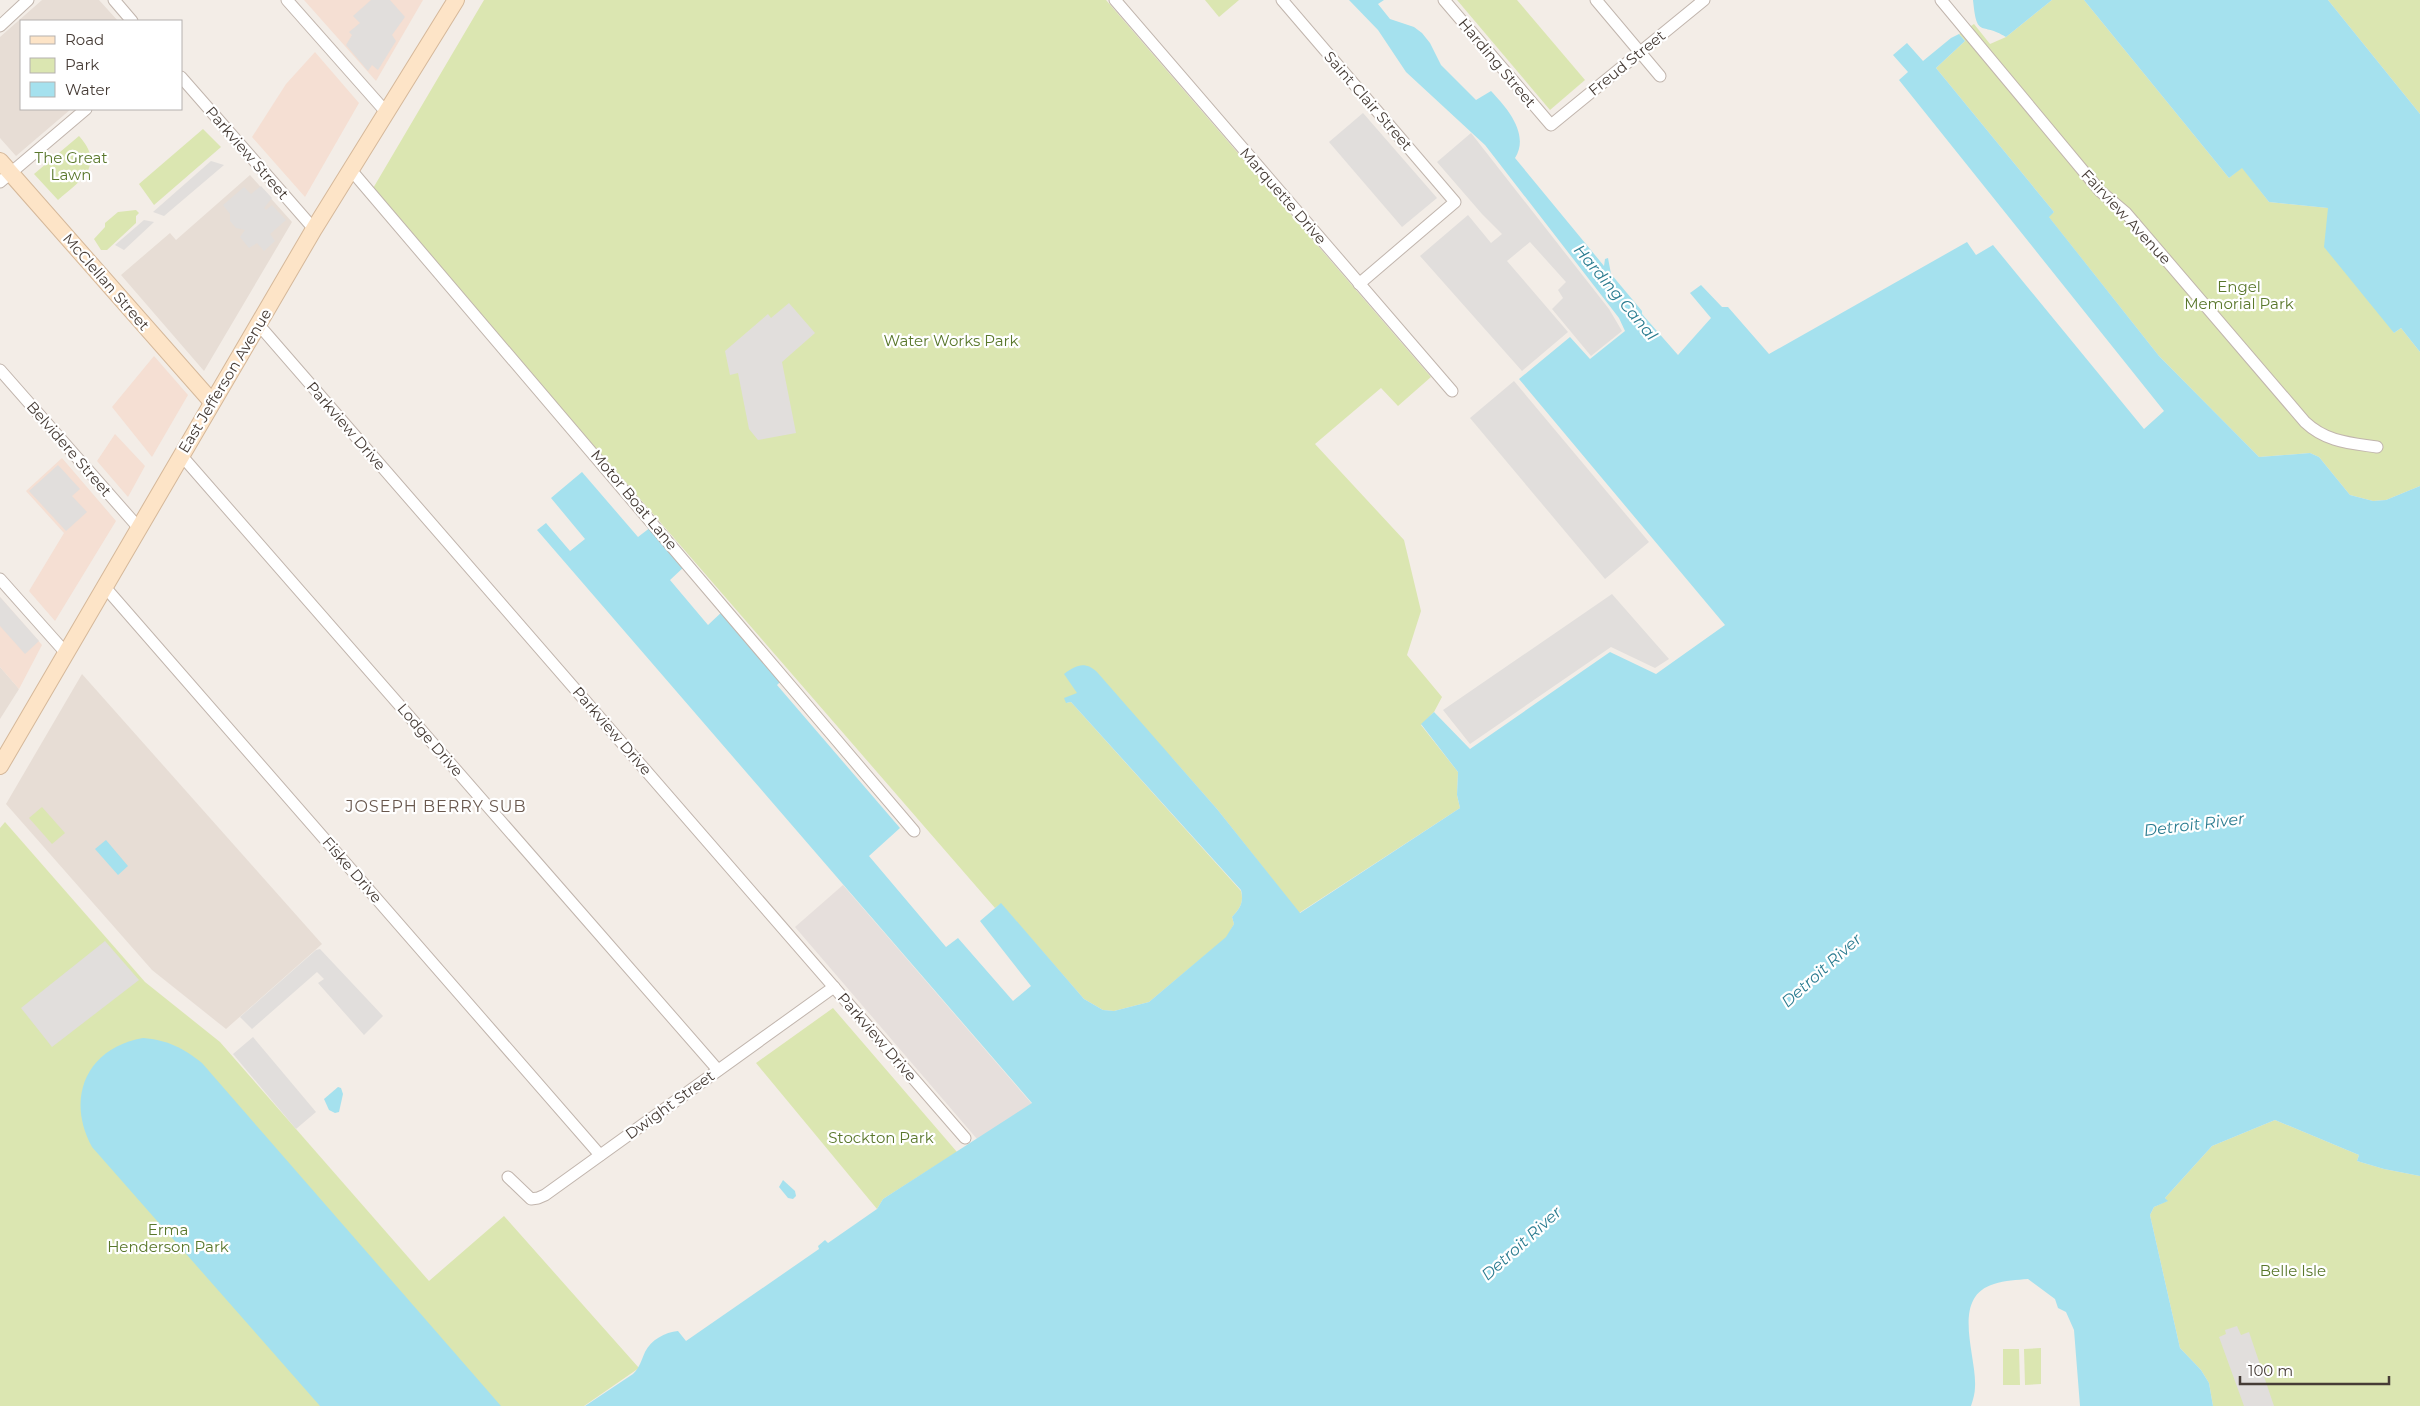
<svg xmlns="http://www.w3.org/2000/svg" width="2420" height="1406" font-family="Montserrat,sans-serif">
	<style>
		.residential { fill: #e7ddd5 }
		.commercial { fill: #f5dfd3 }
		.industrial { fill: #e6dfdc }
		.green { fill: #dbe6b1 }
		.parking { fill: #e1dedc }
		.water { fill: #a5e1ee }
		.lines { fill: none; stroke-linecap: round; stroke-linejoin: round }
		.street-casing { stroke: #c1b5ad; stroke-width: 13 }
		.secondary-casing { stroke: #d5b89a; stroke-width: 18 }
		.street { stroke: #fff; stroke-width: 11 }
		.secondary { stroke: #fde4c7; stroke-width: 16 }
		.labels { text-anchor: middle; stroke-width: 4.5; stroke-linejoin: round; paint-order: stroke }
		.street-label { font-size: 15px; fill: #463c36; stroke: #fff }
		.park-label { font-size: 15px; fill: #59772b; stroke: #fff }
		.water-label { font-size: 16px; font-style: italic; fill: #2b7c90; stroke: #fff }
		.neighbourhood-label { font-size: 16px; letter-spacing: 1px; fill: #69584e; stroke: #fff }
	</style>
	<rect width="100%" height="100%" fill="#f3ede7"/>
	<g class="residential">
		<polygon points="42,0 99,0 118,21 21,21 21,109 71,109 16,156 0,138 0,37"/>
		<polygon points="250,175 292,222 204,371 121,275 170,233 176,240"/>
		<polygon points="0,667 19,689 0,719"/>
		<polygon points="82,674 322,944 226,1029 152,970 6,804"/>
	</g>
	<g class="commercial">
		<polygon points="304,0 423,0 376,81"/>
		<polygon points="315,52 359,103 305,197 252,137 286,84"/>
		<polygon points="154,356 188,395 152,457 112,407"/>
		<polygon points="115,434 145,466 128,497 97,461"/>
		<polygon points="62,458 116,521 55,621 29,591 64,533 26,491"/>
		<polygon points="0,597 42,645 19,689 0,667"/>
	</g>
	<polygon class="industrial" points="843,885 1032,1104 977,1139 795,927"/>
	<g class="green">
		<path d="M484,0H1106L1431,377L1398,406L1381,388L1315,444L1404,540L1421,611L1407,655L1442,697L1434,712L1421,725L1458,772L1457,795L1460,808L1299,913L1217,809L1172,758L1078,693L1066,703L1071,702L1241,891C1244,903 1240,908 1232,917L1234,924L1227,937L1149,1002L1114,1011L1103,1010L1084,999L1001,904L995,908L372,190Z"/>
		<polygon points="1205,0 1239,0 1219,17"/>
		<polygon points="1457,0 1517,0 1585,80 1550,110"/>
		<polygon points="2052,0 2084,0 2229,178 2242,167 2269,202 2328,208 2394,333 2401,328 2420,352 2420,486 2386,500 2373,501 2350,495 2319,457 2310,453 2259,457 2159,356 2048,216 2054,212 1936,68 1965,41 1959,34 1974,24 1990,44 2006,37"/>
		<polygon points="2328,0 2420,0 2420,114"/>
		<polygon points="203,129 221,147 154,205 139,184"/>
		<path d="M79,136C106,166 81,180 58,200L34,174Z"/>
		<polygon points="136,210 139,213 136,216 136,223 107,250 101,250 94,239 105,227 105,223 118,212"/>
		<polygon points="42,807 65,833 52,844 29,818"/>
		<polygon points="5,822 145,982 220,1042 429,1281 504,1216 639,1368 584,1406 0,1406 0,828"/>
		<polygon points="833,1008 957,1152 883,1199 877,1209 756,1063"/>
		<polygon points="2275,1120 2359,1155 2357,1161 2384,1169 2420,1176 2420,1406 2213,1406 2209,1383 2201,1370 2180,1348 2150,1215 2154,1207 2167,1201 2165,1198 2212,1146"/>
		<polygon points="2041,1348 2041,1384 2025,1385 2024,1349"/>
		<polygon points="2003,1349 2019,1349 2020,1385 2003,1385"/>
	</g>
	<g class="parking">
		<polygon points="371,0 390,0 405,17 392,35 396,41 378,70 372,65 368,71 346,45 352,35 349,32 360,23 353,16"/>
		<polygon points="1363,113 1437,198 1402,227 1329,142"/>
		<polygon points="1471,133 1609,309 1622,331 1591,356 1552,309 1563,298 1558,290 1566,282 1530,242 1507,261 1568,332 1522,371 1420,256 1468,215 1491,243 1502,234 1482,214 1437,162"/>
		<polygon points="211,161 224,165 164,216 153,212"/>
		<polygon points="261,186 272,198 264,208 266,210 272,205 286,220 270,234 275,241 264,251 257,243 249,248 240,237 245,230 236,228 230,221 230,214 223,205 244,187 251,194"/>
		<polygon points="144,220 154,222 124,250 115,245"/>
		<polygon points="789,303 815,333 782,362 796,433 758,440 749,429 738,373 730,375 725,351 768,314 771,318"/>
		<polygon points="1514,381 1649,542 1605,579 1470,418"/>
		<polygon points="58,465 80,489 72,496 87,512 66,531 29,491"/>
		<polygon points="1612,594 1669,659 1655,668 1611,647 1470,744 1443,710"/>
		<polygon points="0,597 39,641 25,654 0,626"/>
		<polygon points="105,941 139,980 52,1047 21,1008"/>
		<polygon points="320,949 383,1016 364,1035 318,983 324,979 317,972 252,1029 240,1017 316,950"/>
		<polygon points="253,1037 316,1112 296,1129 233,1054"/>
		<polygon points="2237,1326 2241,1335 2249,1332 2274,1406 2244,1406 2219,1337 2226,1334 2225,1330"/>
	</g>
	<g class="water">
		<path d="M1349,0H1384L1378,4L1390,19L1414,27L1422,33L1430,43L1441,65L1476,100L1491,91C1507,108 1530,134 1515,158L1604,266L1605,259L1608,258L1611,274L1642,311V314L1678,355L1711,318L1690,293L1701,285L1722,307H1728L1769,354L1967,242L1976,255L1993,245L2144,429L2164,411L1899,80L1908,72L1893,55L1907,43L1923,61L1951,38L1959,34L1965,41L1936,68L2054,212L2049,217L2159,356L2259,457L2310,453L2319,457L2350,495L2373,501L2386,500L2420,486V1176L2384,1169L2357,1161L2359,1155L2275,1120L2212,1146L2165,1198L2168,1201L2154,1207L2150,1215L2180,1348L2201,1370L2209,1383L2213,1406H2080L2074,1330L2066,1312L2058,1308L2055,1299L2028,1279C2017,1280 2005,1280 1994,1284C1950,1297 1977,1356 1975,1387C1975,1393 1973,1400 1971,1406H585L633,1374C640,1367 641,1361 645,1352C651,1340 665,1332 678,1331L686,1341L819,1249L818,1246L825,1240L828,1243L877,1209L883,1199L1032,1103L537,530L546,523L570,551L585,539L551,498L582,472L638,537L651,527L685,566L670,580L708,625L724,610L783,679L777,685L900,828L869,856L946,947L958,938L1013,1001L1031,986L980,921L1001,903L1084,999L1103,1010L1114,1011L1149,1002L1226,937L1234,924L1232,917C1240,908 1244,903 1241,890L1071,702L1066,703L1064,698L1077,693L1064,674C1076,665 1085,661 1097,672L1217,809L1300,913L1460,808L1457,795L1458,772L1421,724L1434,712L1470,749L1610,652L1656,674L1725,625L1519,379L1570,337L1590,359L1625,331L1619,318L1485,145L1406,72L1378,30Z"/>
		<path d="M1973,0H2052L2006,37C1981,21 1977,40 1973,0Z"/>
		<polygon points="2084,0 2328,0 2420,114 2420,352 2401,328 2394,333 2324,247 2328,208 2269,202 2242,168 2229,178"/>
		<polygon points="106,840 128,866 118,875 95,849"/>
		<path d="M143,1038C168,1040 183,1048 202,1063L501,1406H320L92,1147C65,1097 87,1048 143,1038Z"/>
		<polygon points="338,1087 341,1088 343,1094 339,1112 335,1113 329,1110 324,1099"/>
		<polygon points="783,1180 795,1191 796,1196 793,1199 788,1198 779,1187"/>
	</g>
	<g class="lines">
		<defs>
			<g id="street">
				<polyline points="114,0 132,21"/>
				<polyline points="287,0 386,112"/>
				<polyline points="1115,0 1452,391"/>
				<polyline points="1282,0 1455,202 1359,284"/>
				<polyline points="1444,0 1551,125 1704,0"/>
				<polyline points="1596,0 1660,76"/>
				<path d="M1941,0L2100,191L2126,213L2305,422C2326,442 2350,443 2377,447"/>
				<polyline points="0,26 28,0"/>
				<polyline points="181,77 314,229"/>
				<polyline points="351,170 914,831"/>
				<polyline points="0,182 86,109"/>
				<polyline points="258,324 965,1138"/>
				<polyline points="0,370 138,527"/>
				<polyline points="181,455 718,1070"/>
				<polyline points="0,579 65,652"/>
				<polyline points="104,586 600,1155"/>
				<polyline points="508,1177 531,1199 538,1198 545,1195 834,987"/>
			</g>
			<g id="secondary">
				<polyline points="0,161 212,402"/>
				<polyline points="0,766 314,229 456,0"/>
			</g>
		</defs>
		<use href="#street" class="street-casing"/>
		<use href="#secondary" class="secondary-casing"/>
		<use href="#street" class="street"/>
		<use href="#secondary" class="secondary"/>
	</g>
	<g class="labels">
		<g class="street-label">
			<text transform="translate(1497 63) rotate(50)" y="5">Harding Street</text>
			<text transform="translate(1627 63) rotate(-39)" y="5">Freud Street</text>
			<text transform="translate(1368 101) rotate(49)" y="5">Saint Clair Street</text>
			<text transform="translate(247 153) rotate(49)" y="5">Parkview Street</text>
			<text transform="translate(1283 196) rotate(49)" y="5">Marquette Drive</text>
			<text transform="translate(2126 217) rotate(47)" y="5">Fairview Avenue</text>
			<text transform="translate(106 282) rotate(49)" y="5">McClellan Street</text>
			<text transform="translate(225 381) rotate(-59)" y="5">East Jefferson Avenue</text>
			<text transform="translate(346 426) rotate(49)" y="5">Parkview Drive</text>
			<text transform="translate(69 449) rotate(49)" y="5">Belvidere Street</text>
			<text transform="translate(634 500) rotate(50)" y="5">Motor Boat Lane</text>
			<text transform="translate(612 731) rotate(49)" y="5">Parkview Drive</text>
			<text transform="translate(430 740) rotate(49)" y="5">Lodge Drive</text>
			<text transform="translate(352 870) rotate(49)" y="5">Fiske Drive</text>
			<text transform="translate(877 1037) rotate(49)" y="5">Parkview Drive</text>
			<text transform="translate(670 1105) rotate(-36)" y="5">Dwight Street</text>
		</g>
		<g class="park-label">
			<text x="71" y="163">The Great<tspan x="71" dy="17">Lawn</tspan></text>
			<text x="2239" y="292">Engel<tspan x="2239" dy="17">Memorial Park</tspan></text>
			<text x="951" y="346">Water Works Park</text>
			<text x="881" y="1143">Stockton Park</text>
			<text x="168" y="1235">Erma<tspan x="168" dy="17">Henderson Park</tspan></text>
			<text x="2293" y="1276">Belle Isle</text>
		</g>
		<g class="water-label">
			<text transform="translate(1616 292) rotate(50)" y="6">Harding Canal</text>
			<text transform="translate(2194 824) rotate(-7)" y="6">Detroit River</text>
			<text transform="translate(1821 970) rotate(-42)" y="6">Detroit River</text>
			<text transform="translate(1521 1243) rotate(-42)" y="6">Detroit River</text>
		</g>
		<g class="neighbourhood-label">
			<text x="436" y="812">JOSEPH BERRY SUB</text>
		</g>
	</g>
	<rect x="20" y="20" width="162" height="90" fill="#ffffff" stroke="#b5b1af"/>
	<rect x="30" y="36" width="25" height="8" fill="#fde4c7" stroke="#b5b1af"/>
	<text x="65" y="45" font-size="15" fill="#463c36">Road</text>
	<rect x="30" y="58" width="25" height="15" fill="#dbe6b1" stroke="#b5b1af"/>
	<text x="65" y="70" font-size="15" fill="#463c36">Park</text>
	<rect x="30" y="82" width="25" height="15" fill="#a5e1ee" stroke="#b5b1af"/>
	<text x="65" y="95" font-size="15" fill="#463c36">Water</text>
	<path d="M2240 1376v8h149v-8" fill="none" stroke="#463c36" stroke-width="2.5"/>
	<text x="2248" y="1376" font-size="15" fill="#463c36" stroke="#ffffff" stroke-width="4" paint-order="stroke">100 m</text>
</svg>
